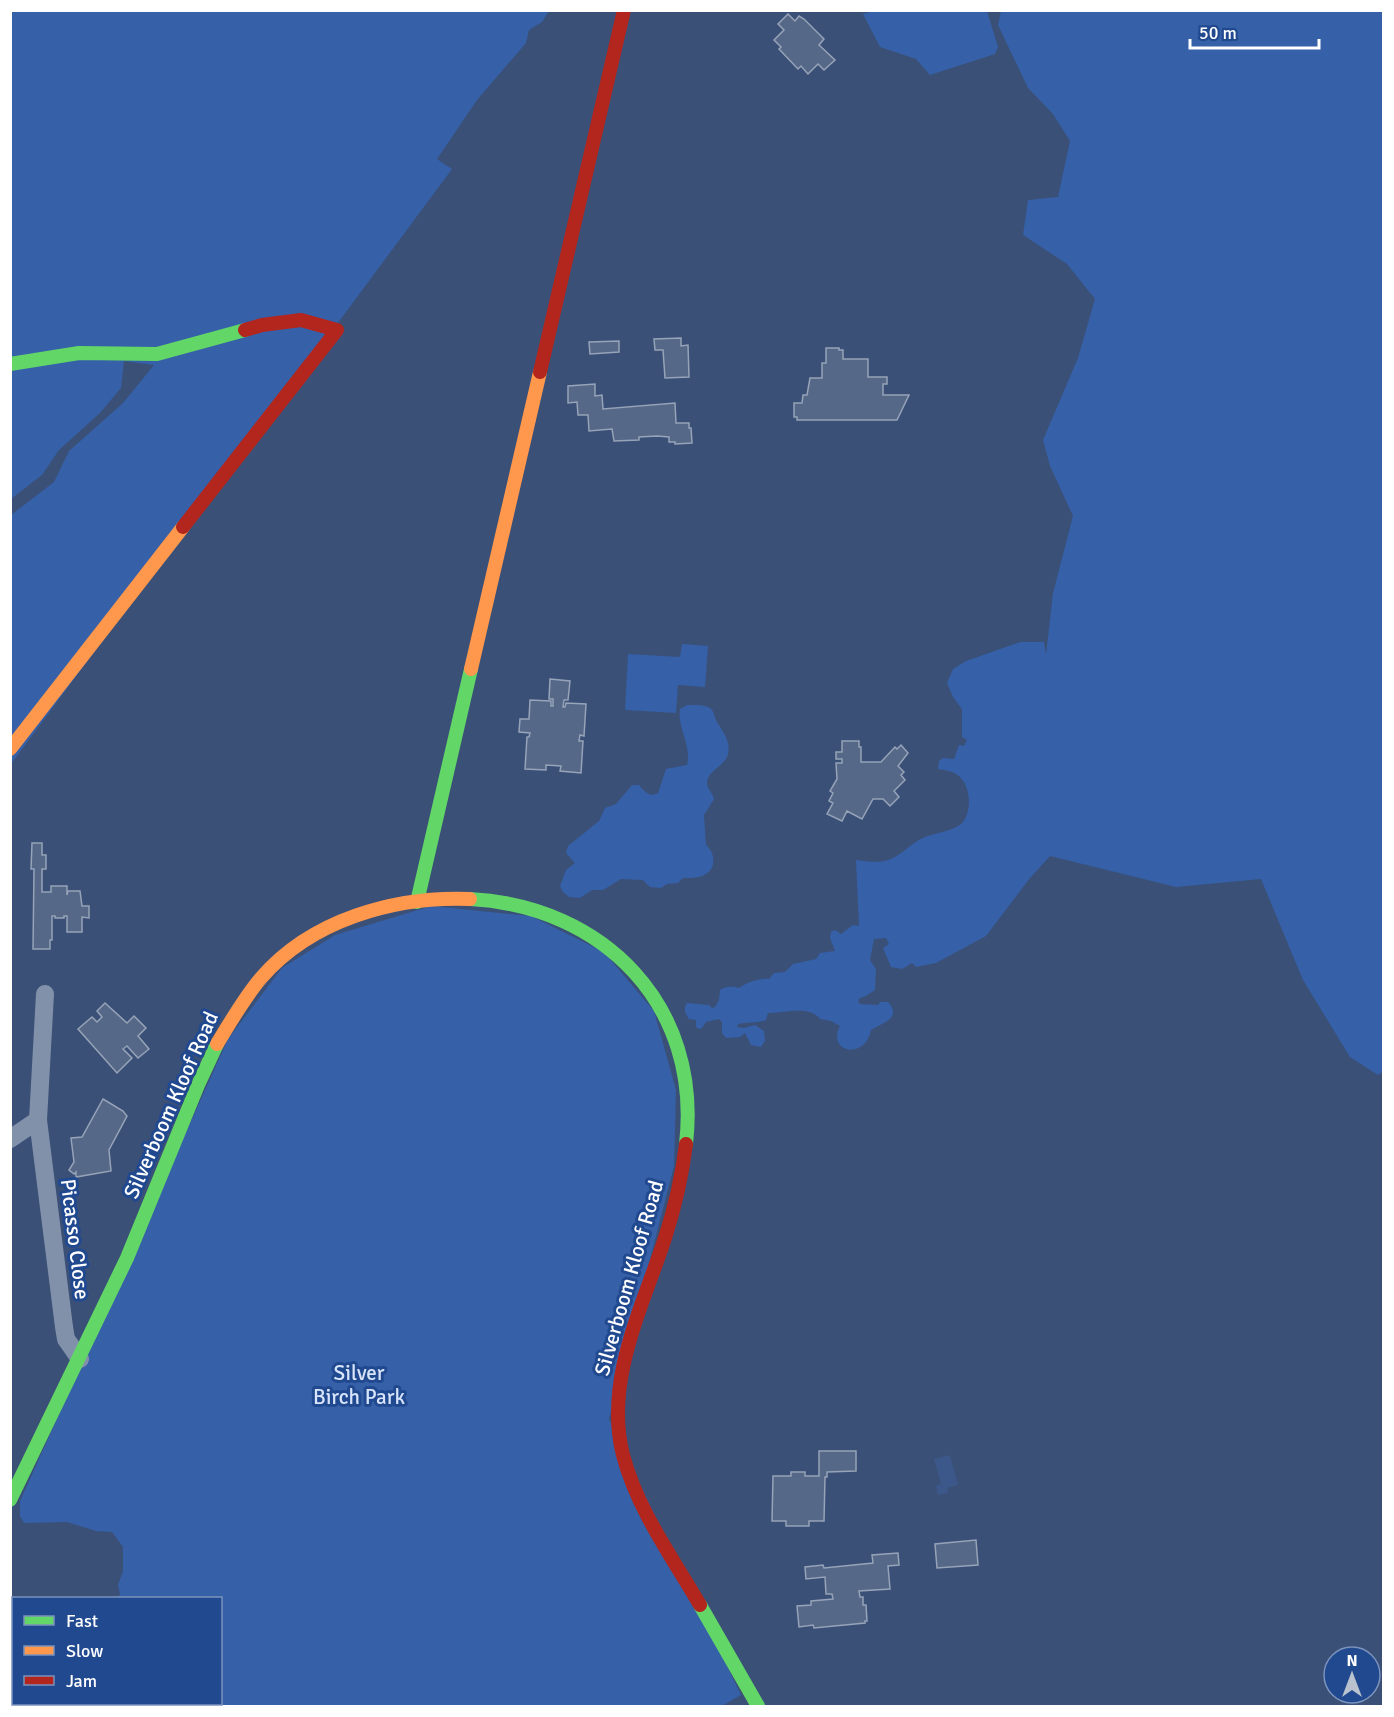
<svg xmlns="http://www.w3.org/2000/svg" width="1394" height="1717" font-family="Signika,sans-serif">
	<style>
		.green { fill: #3660a7 }
		.water { fill: #3c578a }
		.building { fill: #566887; stroke: #96a3b8; stroke-width: 1.5 }
		.lines { fill: none; stroke-linecap: round; stroke-linejoin: round }
		.street { stroke: #8291aa; stroke-width: 18 }
		.fast { stroke: #63d668; stroke-width: 14 }
		.slow { stroke: #ff974d; stroke-width: 14 }
		.jam { stroke: #b3261e; stroke-width: 14 }
		.labels { text-anchor: middle; stroke-width: 6; stroke-linejoin: round; paint-order: stroke }
		.street-label { font-size: 21px; fill: #fff; stroke: #214990 }
		.park-label { font-size: 21px; fill: #d7e4f9; stroke: #214990 }
	</style>
	<rect width="100%" height="100%" fill="#3a5077"/>
	<g class="green">
		<polygon points="876,10 987,11 998,47 995,54 930,75 916,59 880,47 863,14"/>
		<polygon points="11,11 549,11 542,22 529,30 526,43 477,100 437,159 452,169 11,764 11,515 54,482 69,451 123,403 154,365 124,361 121,388 100,413 59,450 42,475 11,499"/>
		<path d="M1001,11H1383L1384,1071L1378,1075L1350,1057L1303,980L1261,879L1176,887L1050,856L1030,878L986,936L936,963L916,967L912,963L902,969L891,967L883,948L889,944L886,938L874,939L870,960L876,969L875,990L866,996L860,998L858,1001L860,1004L878,1005L880,1002H888C903,1018 882,1023 871,1030C865,1061 826,1052 840,1026L831,1021L820,1019C810,1005 784,1013 768,1013L766,1020C758,1023 747,1022 738,1024L737,1027L744,1028L755,1025L764,1031L765,1041L761,1047L751,1045L745,1033L740,1037L726,1038L722,1033V1022L719,1019L706,1022L702,1028L699,1029L696,1027V1020L689,1019C685,1014 683,1008 687,1003L709,1005L712,1008L715,1007L719,1000L720,990C726,986 732,986 739,988C748,982 758,978 769,979L774,973L785,972L793,964L816,959L820,953L835,951L830,938L831,932L835,930L841,934L853,925L859,926L856,860C865,861 875,863 884,861C900,858 909,844 923,838C935,832 953,832 962,823C973,810 971,783 956,774C951,771 944,770 938,769L939,761L943,758L954,759L959,745L964,746L967,740L962,737V709L953,697L947,683L953,669L966,661L1020,642H1044L1046,655L1053,593L1073,516L1050,466L1043,440L1078,358L1095,299L1067,264L1023,235L1028,200L1058,197L1070,141L1053,114L1028,88L998,25Z"/>
		<polygon points="682,644 708,646 705,687 678,685 676,713 625,710 628,654 680,657"/>
		<path d="M687,705C694,705 704,704 710,708C714,711 714,715 716,720C722,731 731,740 728,754C725,767 707,770 707,783C707,789 713,793 714,799L704,815L706,845C716,853 717,871 702,876C697,878 689,878 683,878L678,883L667,884L661,888L650,887L643,880L621,879L603,890H592L580,898L569,897L563,892L560,886L566,870L575,863L566,853L568,846L599,821L605,808L616,804L632,785H639C644,791 650,798 658,793L666,769L687,765C692,746 677,728 680,709Z"/>
		<polygon points="431,906 531,916 604,952 654,1011 676,1090 674,1166 609,1419 741,1695 722,1706 101,1706 103,1704 220,1704 220,1598 118,1598 120,1594 118,1585 123,1571 123,1547 112,1532 96,1531 67,1522 24,1523 20,1516 20,1501 228,1039 282,968 335,935"/>
	</g>
	<polygon class="water" points="950,1455 958,1485 947,1488 948,1493 938,1495 936,1486 941,1484 934,1459"/>
	<g class="building">
		<polygon points="788,14 795,21 799,16 804,19 824,39 819,45 835,60 824,70 818,64 808,74 801,66 798,69 779,49 781,47 774,40 784,30 778,24"/>
		<polygon points="681,338 681,346 688,345 689,377 665,378 663,350 655,350 654,339"/>
		<polygon points="619,341 619,352 590,354 589,342"/>
		<polygon points="826,348 839,348 839,350 843,350 843,359 868,359 868,377 887,377 887,384 883,384 883,395 909,395 897,420 797,420 797,417 794,417 794,403 802,403 803,395 807,395 810,378 822,378 822,363 826,363"/>
		<polygon points="595,384 595,396 602,395 603,409 675,403 676,423 689,423 689,428 691,428 692,443 675,444 675,442 669,442 669,437 657,436 639,437 639,440 614,441 612,429 589,431 588,415 578,415 577,402 568,403 568,386"/>
		<polygon points="550,679 570,681 568,700 564,700 563,707 565,707 566,703 586,704 584,736 580,735 579,741 583,741 581,773 560,771 561,766 546,765 546,770 525,769 527,737 529,737 530,733 519,732 520,719 529,719 530,700 551,701 551,706 553,706 553,699 549,699"/>
		<polygon points="842,741 859,741 859,747 861,747 861,762 881,762 895,747 897,749 901,745 908,753 898,766 904,772 901,775 905,780 894,791 899,797 890,806 883,799 873,799 862,819 847,811 842,821 827,814 833,803 829,801 833,793 830,791 837,779 836,763 842,763 842,759 836,759 836,752 842,752"/>
		<polygon points="32,843 42,843 42,855 46,855 46,869 42,869 42,892 51,892 51,886 67,886 67,895 68,891 80,891 82,906 89,906 89,918 82,917 82,932 67,932 67,916 64,916 64,918 55,918 55,916 52,916 52,940 50,940 50,949 33,949 34,869 31,869"/>
		<polygon points="105,1003 127,1023 134,1016 146,1028 138,1036 149,1049 138,1058 127,1046 123,1049 132,1058 117,1073 78,1029 92,1017 97,1022 102,1017 97,1011"/>
		<polygon points="103,1099 123,1111 127,1116 109,1150 111,1171 76,1177 76,1172 74,1174 69,1170 74,1162 71,1138 82,1137"/>
		<polygon points="819,1451 856,1451 856,1471 827,1472 827,1477 825,1477 824,1521 809,1521 809,1526 786,1526 786,1521 772,1521 773,1476 791,1476 791,1472 805,1472 805,1476 819,1476"/>
		<polygon points="976,1540 978,1565 937,1568 935,1544"/>
		<polygon points="898,1553 899,1565 888,1566 890,1589 859,1591 860,1597 863,1597 863,1605 866,1605 867,1621 865,1621 865,1623 814,1628 813,1625 799,1627 797,1606 811,1605 811,1601 833,1599 832,1594 826,1594 825,1577 806,1579 805,1567 823,1565 824,1568 873,1563 872,1555"/>
	</g>
	<g class="lines">
		<g class="street">
			<polyline points="45,994 38,1120 64,1327 66,1339 80,1359"/>
			<polyline points="10,1139 38,1120"/>
		</g>
		<g class="fast">
			<polyline points="10,364 79,353 157,354 245,330"/>
			<path d="M470,899C604,906 702,1006 686,1144"/>
			<polyline points="417,902 471,669"/>
			<polyline points="10,1500 127,1258 198,1085 217,1044"/>
			<polyline points="700,1605 758,1706"/>
		</g>
		<g class="slow">
			<polyline points="471,669 540,372"/>
			<polyline points="10,749 183,527"/>
			<path d="M217,1044C231,1021 244,998 261,978C311,920 394,896 470,899"/>
		</g>
		<g class="jam">
			<polyline points="540,372 624,10"/>
			<polyline points="183,527 337,330 301,320 262,325 245,330"/>
			<path d="M686,1144C682,1176 675,1207 665,1238C643,1306 604,1381 623,1455C637,1509 672,1557 700,1605"/>
		</g>
	</g>
	<g class="labels">
		<g class="street-label">
			<text transform="translate(171 1105) rotate(-66)" y="7">Silverboom Kloof Road</text>
			<text transform="translate(75 1239) rotate(83)" y="7">Picasso Close</text>
			<text transform="translate(629 1278) rotate(-74)" y="7">Silverboom Kloof Road</text>
		</g>
		<g class="park-label">
			<text x="359" y="1380">Silver<tspan x="359" dy="24">Birch Park</tspan></text>
		</g>
	</g>
	<rect width="1394" height="1717" fill="none" stroke="#ffffff" stroke-width="24"/>
	<rect x="12" y="1597" width="210" height="108" fill="#214990" stroke="#7a92bc" stroke-width="1.5"/>
	<rect x="24" y="1616" width="30" height="9" fill="#63d668" stroke="#7a92bc" stroke-width="1.5"/>
	<text x="66" y="1627" font-size="18" fill="#ffffff">Fast</text>
	<rect x="24" y="1646" width="30" height="9" fill="#ff974d" stroke="#7a92bc" stroke-width="1.5"/>
	<text x="66" y="1657" font-size="18" fill="#ffffff">Slow</text>
	<rect x="24" y="1676" width="30" height="9" fill="#b3261e" stroke="#7a92bc" stroke-width="1.5"/>
	<text x="66" y="1687" font-size="18" fill="#ffffff">Jam</text>
	<g transform="translate(1352 1675)"><circle r="28" fill="#214990" stroke="#7a92bc" stroke-width="1.5"/>
	<path d="M0-4.5L10 22L0 15L-10 22Z" fill="#bac2cf"/>
	<text y="-9" font-size="16" font-weight="bold" text-anchor="middle" fill="#ffffff">N</text>
	</g>
	<path d="M1190 39v9h129v-9" fill="none" stroke="#ffffff" stroke-width="3"/>
	<text x="1199" y="39" font-size="18" fill="#ffffff" stroke="#214990" stroke-width="4.5" paint-order="stroke">50 m</text>
</svg>
